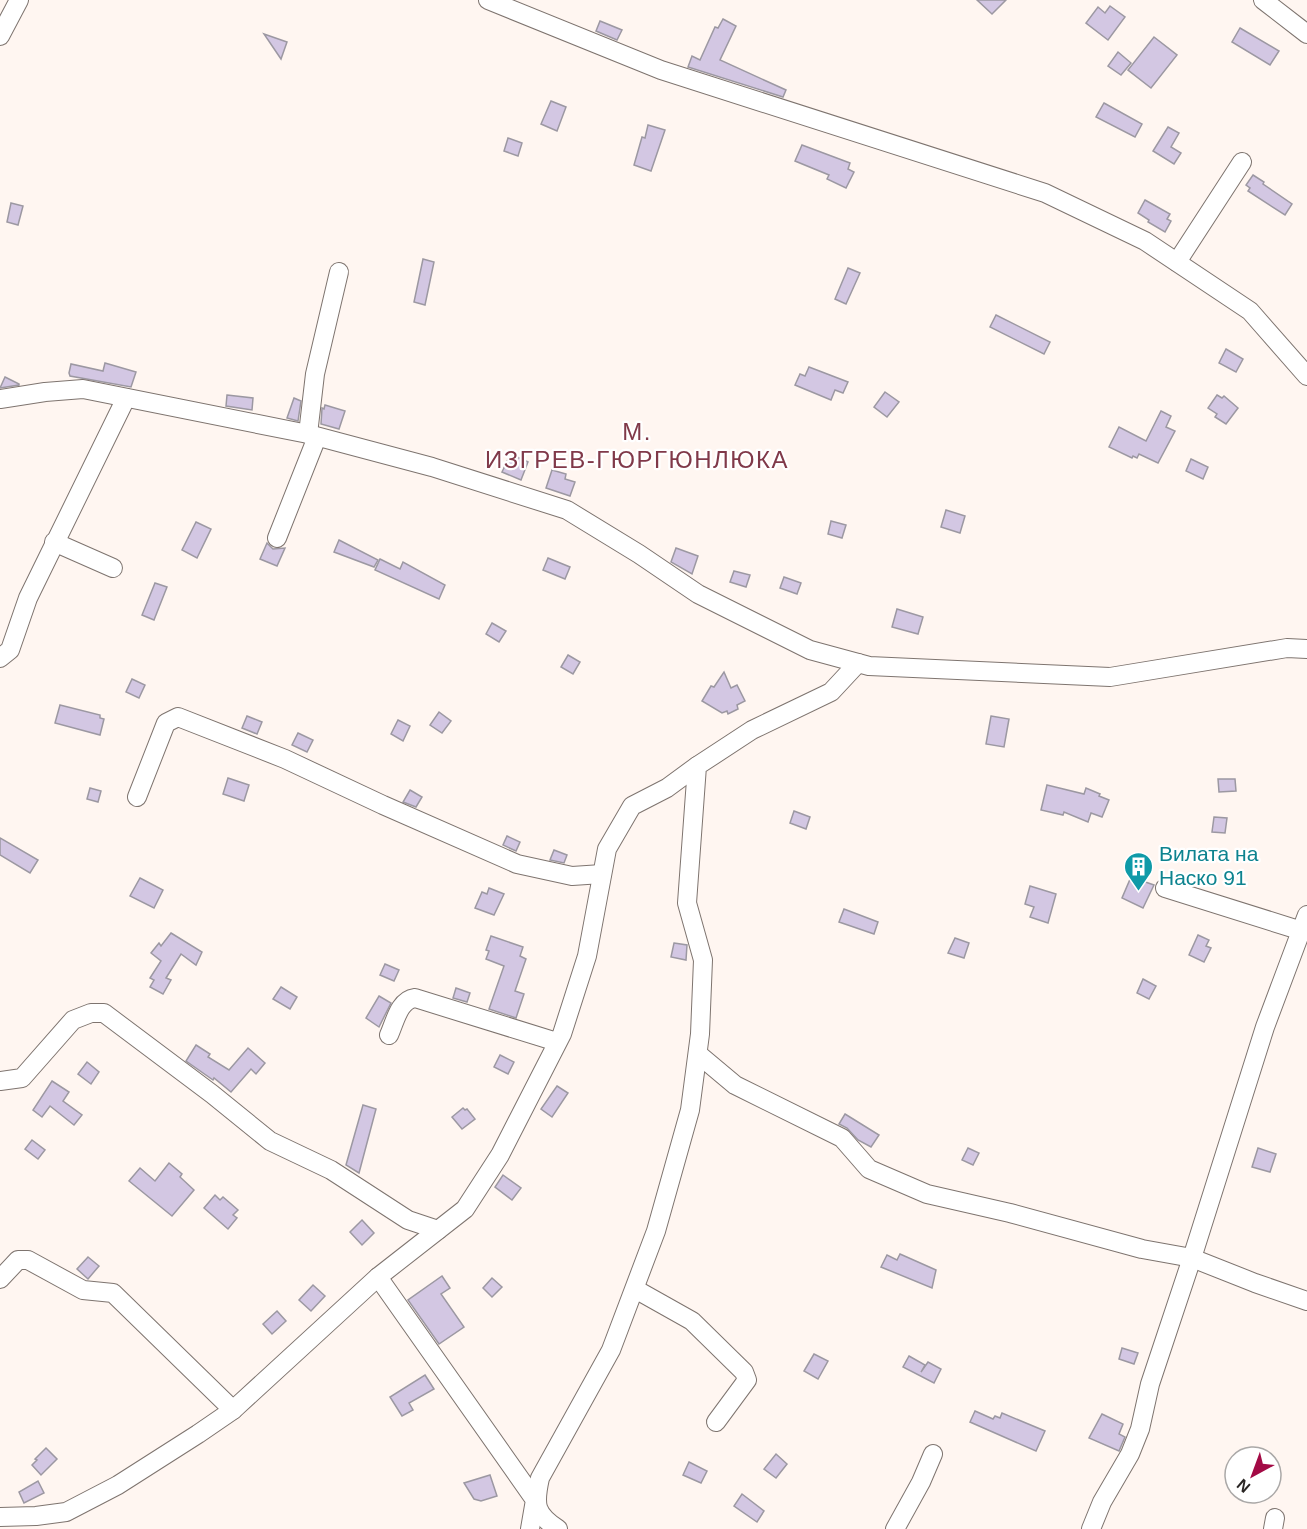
<svg xmlns="http://www.w3.org/2000/svg" width="1307" height="1529" font-family="Arial,sans-serif">
	<style>
		.building { fill: #d3c7e3; stroke: #9c98a2; stroke-width: 1.5 }
		.lines { fill: none; stroke-linecap: round; stroke-linejoin: round }
		.minor-casing { stroke: #7e746f; stroke-width: 20 }
		.minor { stroke: #fff; stroke-width: 18 }
		.labels { text-anchor: middle; stroke-width: 4.5; stroke-linejoin: round; paint-order: stroke }
		.culture-label { font-size: 21px; fill: #0d838f; stroke: #fff; text-anchor: start }
		.quarter-label { font-size: 24px; letter-spacing: 1.5px; fill: #803949; stroke: #fff }
	</style>
	<rect width="100%" height="100%" fill="#fff6f1"/>
	<g class="building">
		<polygon points="977,0 1006,0 992,14"/>
		<polygon points="1110,6 1125,17 1108,40 1086,23 1098,7 1105,13"/>
		<polygon points="723,19 736,26 720,60 786,90 783,97 688,67 692,56 700,60 715,27 718,28"/>
		<polygon points="600,21 622,30 617,40 596,31"/>
		<polygon points="1240,28 1279,51 1270,65 1232,42"/>
		<polygon points="264,34 287,42 281,59"/>
		<polygon points="1154,37 1177,55 1151,88 1128,70"/>
		<polygon points="1118,52 1131,63 1121,75 1108,66"/>
		<polygon points="551,101 566,107 557,131 541,124"/>
		<polygon points="1104,103 1142,124 1135,137 1096,117"/>
		<polygon points="648,125 665,130 651,171 634,165 642,137 645,138"/>
		<polygon points="1168,127 1179,133 1171,147 1181,153 1174,164 1153,151"/>
		<polygon points="508,138 522,143 518,156 504,151"/>
		<polygon points="802,145 850,163 848,169 854,172 846,188 827,179 829,175 795,161"/>
		<polygon points="1253,175 1264,182 1263,184 1292,204 1285,215 1248,191 1250,188 1246,185"/>
		<polygon points="1145,200 1170,214 1167,219 1171,221 1165,232 1148,222 1149,220 1138,213"/>
		<polygon points="11,203 23,206 18,225 7,222"/>
		<polygon points="423,259 434,262 425,305 414,302"/>
		<polygon points="848,268 860,273 846,304 835,299"/>
		<polygon points="996,315 1050,342 1044,354 990,327"/>
		<polygon points="1226,349 1243,359 1236,372 1219,363"/>
		<polygon points="105,363 136,372 131,387 70,376 69,373 71,364 103,371"/>
		<polygon points="809,367 848,382 843,393 835,390 831,400 795,385 800,374 805,376"/>
		<polygon points="5,377 19,384 19,385 0,388"/>
		<polygon points="885,392 899,402 887,417 874,407"/>
		<polygon points="227,395 253,398 252,410 226,406"/>
		<polygon points="1217,395 1222,398 1224,396 1238,408 1226,424 1215,417 1217,414 1208,408"/>
		<polygon points="294,398 301,401 298,421 287,418"/>
		<polygon points="325,405 345,411 339,429 321,424 322,408 324,409"/>
		<polygon points="1161,411 1171,416 1166,427 1175,431 1158,463 1139,454 1137,458 1133,456 1132,458 1109,447 1119,427 1146,441"/>
		<polygon points="513,455 528,462 521,480 502,472 509,457 512,458"/>
		<polygon points="1191,459 1208,467 1203,479 1186,471"/>
		<polygon points="552,470 566,474 565,479 575,482 570,496 546,488"/>
		<polygon points="946,510 965,516 960,533 941,527"/>
		<polygon points="831,521 846,525 842,538 828,534"/>
		<polygon points="196,522 211,529 197,558 182,550"/>
		<polygon points="339,540 378,560 374,567 334,552"/>
		<polygon points="267,543 273,549 285,548 277,566 260,559"/>
		<polygon points="676,548 698,556 692,574 671,562"/>
		<polygon points="548,558 570,567 565,579 543,570"/>
		<polygon points="380,559 400,569 403,562 445,585 439,599 375,570"/>
		<polygon points="734,571 750,575 746,587 730,582"/>
		<polygon points="784,577 801,583 797,594 780,588"/>
		<polygon points="155,583 167,587 154,620 142,615"/>
		<polygon points="897,609 923,617 918,634 892,627"/>
		<polygon points="492,623 506,631 499,642 486,634"/>
		<polygon points="568,655 580,662 573,674 561,667"/>
		<polygon points="724,672 731,688 737,685 745,701 737,705 738,709 728,714 727,711 722,713 702,701 711,686 714,687"/>
		<polygon points="132,679 145,685 139,698 126,692"/>
		<polygon points="60,705 100,715 100,718 104,719 100,735 55,723"/>
		<polygon points="439,712 451,721 442,733 430,725"/>
		<polygon points="247,716 262,722 257,734 242,728"/>
		<polygon points="991,716 1009,719 1004,747 986,744"/>
		<polygon points="398,720 410,726 403,741 391,734"/>
		<polygon points="298,733 313,740 307,752 292,745"/>
		<polygon points="228,778 249,785 244,801 223,794"/>
		<polygon points="1218,779 1235,779 1236,791 1219,792"/>
		<polygon points="1047,785 1084,794 1086,788 1100,794 1099,796 1109,800 1102,817 1091,813 1088,822 1064,812 1063,815 1041,810"/>
		<polygon points="90,788 101,791 98,802 87,799"/>
		<polygon points="410,790 422,797 416,807 403,802"/>
		<polygon points="794,811 810,817 806,829 790,823"/>
		<polygon points="1214,817 1227,818 1225,833 1212,832"/>
		<polygon points="507,836 520,842 516,851 503,845"/>
		<polygon points="0,838 38,860 30,873 0,855"/>
		<polygon points="554,850 567,855 564,863 550,860"/>
		<polygon points="1131,877 1154,885 1143,908 1122,898"/>
		<polygon points="140,878 163,890 154,908 130,896"/>
		<polygon points="1030,886 1056,894 1048,923 1030,917 1034,907 1025,904"/>
		<polygon points="489,888 504,894 494,915 475,908 482,892 487,894"/>
		<polygon points="844,909 878,922 874,934 839,922"/>
		<polygon points="171,933 202,952 196,965 181,954 166,978 171,980 163,994 150,987 154,980 150,978 161,961 151,953 159,943 161,946"/>
		<polygon points="1198,935 1209,940 1206,946 1211,948 1204,962 1189,955"/>
		<polygon points="491,936 523,947 520,956 526,959 515,991 524,994 516,1018 489,1009 504,966 486,959 489,951 486,950"/>
		<polygon points="955,938 969,943 964,958 948,953"/>
		<polygon points="674,943 687,945 686,960 671,957"/>
		<polygon points="385,964 399,970 394,981 380,975"/>
		<polygon points="1143,979 1156,986 1149,999 1137,993"/>
		<polygon points="281,987 297,997 290,1009 273,999"/>
		<polygon points="456,988 470,993 467,1002 453,998"/>
		<polygon points="379,996 391,1003 379,1027 366,1018"/>
		<polygon points="196,1045 210,1054 208,1057 229,1070 248,1048 265,1063 256,1074 251,1069 231,1092 214,1078 213,1080 186,1061"/>
		<polygon points="500,1055 514,1062 508,1074 494,1067"/>
		<polygon points="87,1062 99,1072 91,1084 78,1074"/>
		<polygon points="52,1081 69,1092 63,1101 82,1115 74,1125 50,1106 42,1117 33,1110"/>
		<polygon points="557,1086 568,1093 552,1117 541,1109"/>
		<polygon points="363,1105 376,1109 359,1173 346,1165"/>
		<polygon points="463,1108 465,1110 467,1109 475,1119 462,1129 452,1117"/>
		<polygon points="845,1114 879,1135 871,1147 858,1140 847,1128 839,1124"/>
		<polygon points="32,1140 45,1150 38,1159 25,1149"/>
		<polygon points="968,1148 979,1153 973,1165 962,1160"/>
		<polygon points="1258,1148 1276,1154 1270,1172 1252,1167"/>
		<polygon points="169,1163 182,1174 180,1177 194,1190 172,1216 129,1181 140,1168 155,1181"/>
		<polygon points="503,1175 521,1188 512,1200 495,1187"/>
		<polygon points="215,1195 220,1200 223,1197 238,1210 233,1215 237,1218 228,1229 204,1208"/>
		<polygon points="362,1220 374,1233 362,1245 350,1232"/>
		<polygon points="900,1254 936,1270 932,1288 881,1267 887,1255 897,1260"/>
		<polygon points="88,1257 99,1266 88,1279 77,1269"/>
		<polygon points="442,1276 450,1288 441,1294 464,1327 439,1344 408,1300"/>
		<polygon points="492,1278 502,1287 492,1297 483,1288"/>
		<polygon points="313,1285 325,1296 311,1311 299,1300"/>
		<polygon points="277,1311 286,1321 272,1334 263,1324"/>
		<polygon points="1122,1348 1138,1353 1134,1364 1119,1359"/>
		<polygon points="814,1354 828,1361 818,1379 804,1371"/>
		<polygon points="909,1356 925,1365 921,1372 928,1362 941,1369 934,1383 903,1367"/>
		<polygon points="425,1375 434,1389 409,1403 413,1410 402,1416 390,1397"/>
		<polygon points="975,1411 993,1419 995,1416 1000,1418 1002,1413 1045,1431 1036,1451 970,1422"/>
		<polygon points="1102,1414 1123,1424 1119,1434 1125,1437 1119,1451 1089,1438"/>
		<polygon points="46,1448 57,1459 41,1475 32,1465 37,1460 35,1459"/>
		<polygon points="776,1454 787,1464 776,1478 764,1469"/>
		<polygon points="689,1462 707,1471 701,1483 683,1475"/>
		<polygon points="490,1475 497,1496 481,1501 474,1499 464,1483"/>
		<polygon points="38,1481 44,1493 24,1503 19,1492"/>
		<polygon points="742,1494 764,1511 757,1522 734,1506"/>
	</g>
	<g class="lines">
		<defs>
			<g id="minor">
				<polyline points="488,0 661,70 1045,193 1145,241 1250,311 1307,376"/>
				<polyline points="1263,0 1307,34"/>
				<polyline points="0,36 19,0"/>
				<polyline points="1177,262 1242,162"/>
				<polyline points="0,399 45,392 83,389 308,434 432,467 567,510 639,554 698,594 810,650 869,666 1110,677 1287,648 1307,649"/>
				<polyline points="308,434 315,374 339,272"/>
				<polyline points="277,538 317,437"/>
				<polyline points="54,542 113,568"/>
				<polyline points="0,658 10,650 28,598 126,398"/>
				<polyline points="137,797 166,723 178,717 285,759 383,805 517,864 572,876 602,874"/>
				<polyline points="1165,888 1302,931"/>
				<polyline points="1307,915 1265,1027 1192,1258 1255,1283 1307,1301"/>
				<path d="M389,1035C395,1022 399,1000 415,998L557,1042"/>
				<polyline points="698,1054 735,1085 842,1138 869,1169 927,1194 1010,1213 1142,1249 1192,1258 1150,1384 1140,1429 1130,1454 1102,1502 1091,1529"/>
				<polyline points="0,1081 22,1078 73,1020 91,1013 104,1013 212,1094 270,1141 331,1170 408,1220 438,1230"/>
				<polyline points="378,1277 535,1500 530,1529"/>
				<polyline points="0,1279 18,1260 28,1260 83,1290 113,1293 233,1410"/>
				<polyline points="635,1289 692,1321 744,1372 747,1380 716,1422"/>
				<polyline points="0,1517 36,1516 66,1512 118,1485 198,1434 233,1410 378,1277 465,1209 500,1155 562,1034 587,956 607,849 632,806 667,788 697,766"/>
				<path d="M558,1529C535,1514 534,1505 540,1478L611,1350L656,1231L690,1110L700,1034L703,960L687,903L697,766L752,730L831,692L858,663"/>
				<polyline points="895,1529 921,1482 933,1454"/>
				<polyline points="1273,1529 1275,1518"/>
			</g>
		</defs>
		<use href="#minor" class="minor-casing"/>
		<use href="#minor" class="minor"/>
	</g>
	<defs>
		<symbol id="building-pin" viewBox="-11 -11 22 30"><path d="M0 17L-7.5 6A9.5 9.5 0 1 1 7.5 6Z" fill="#0f9aa8" stroke="#fff"/><path d="M-4-6H4V6H1V3H-1V6H-4ZM-2.5-4.3h1.7v1.8h-1.7ZM.8-4.3h1.7v1.8H.8ZM-2.5-1h1.7V.8h-1.7ZM.8-1h1.7V.8H.8Z" fill="#fff"/></symbol>
	</defs>
	<g fill-rule="evenodd">
		<use href="#building-pin" x="1122" y="850" width="33" height="45"/>
	</g>
	<g class="labels">
		<g class="culture-label">
			<text x="1159" y="861">Вилата на<tspan x="1159" dy="24">Наско 91</tspan></text>
		</g>
		<g class="quarter-label">
			<text x="637" y="440">М.<tspan x="637" dy="28">ИЗГРЕВ-ГЮРГЮНЛЮКА</tspan></text>
		</g>
	</g>
	<g transform="translate(1253 1475) rotate(221)"><circle r="28" fill="#ffffff" stroke="#aaa8a7" stroke-width="1.5"/>
	<path d="M0-4.5L10 22L0 15L-10 22Z" fill="#a30a45"/>
	<text y="-9" font-size="16" font-weight="bold" text-anchor="middle" fill="#2a2624">N</text>
	</g>
</svg>
